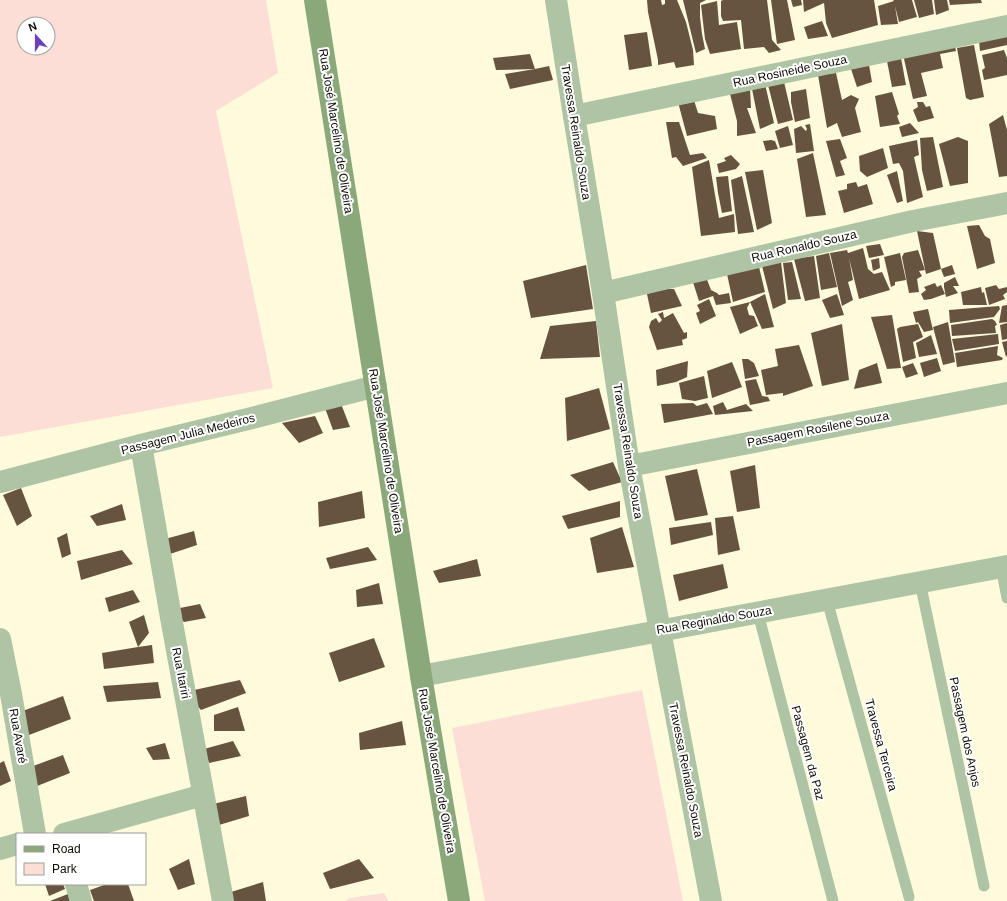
<svg xmlns="http://www.w3.org/2000/svg" width="1007" height="901" font-family="Arial,sans-serif">
	<style>
		.green { fill: #fcded6; fill-rule: evenodd }
		.building { fill: #675440 }
		.lines { fill: none; stroke-linecap: round; stroke-linejoin: round }
		.lane { stroke: #afc3a5; stroke-width: 11 }
		.street { stroke: #afc3a5; stroke-width: 22 }
		.secondary { stroke: #8ba87b; stroke-width: 22 }
		.labels { text-anchor: middle; stroke-width: 4; stroke-linejoin: round; paint-order: stroke }
		.street-label { font-size: 12px; fill: #0d0c04; stroke: #fff }
	</style>
	<rect width="100%" height="100%" fill="#fefadc"/>
	<g class="green">
		<path d="M0,0H266L278,73L216,111L273,388L0,437ZM24,24H48V48H24Z"/>
		<polygon points="642,690 683,901 485,901 452,728"/>
		<polygon points="384,893 388,900 387,901 345,901 350,898"/>
	</g>
	<g class="building">
		<polygon points="647,0 661,0 662,5 665,4 665,0 677,0 686,22 693,50 694,65 676,68 674,62 658,65 658,60 648,12"/>
		<polygon points="683,0 706,0 700,3 700,17 702,34 705,49 696,53"/>
		<polygon points="723,0 767,0 772,40 781,50 769,53 764,47 744,49 741,20 723,21 721,16 721,1"/>
		<polygon points="771,0 787,0 795,40 777,44"/>
		<polygon points="791,0 801,0 802,5 793,7"/>
		<polygon points="803,0 874,0 878,25 832,38 826,23 824,3 804,12"/>
		<polygon points="893,0 912,0 917,17 899,22 895,6 898,24 881,25 878,6 894,1"/>
		<polygon points="914,0 932,0 934,14 919,18"/>
		<polygon points="934,0 947,0 949,10 936,15"/>
		<polygon points="949,0 981,0 982,3 950,5"/>
		<polygon points="717,1 719,25 737,22 741,49 710,54 705,39 701,5"/>
		<polygon points="822,21 828,36 808,39 804,27"/>
		<polygon points="647,32 652,66 629,70 624,35"/>
		<polygon points="1007,34 1007,45 980,51 979,41"/>
		<polygon points="953,38 956,51 940,54 943,68 921,73 927,96 913,99 902,50"/>
		<polygon points="974,45 984,97 970,100 966,98 957,48"/>
		<polygon points="1004,50 1007,58 1007,75 984,80 982,70 985,68 982,55"/>
		<polygon points="530,54 535,69 549,66 553,80 510,89 505,74 535,69 496,70 493,58"/>
		<polygon points="901,58 906,85 892,87 887,61"/>
		<polygon points="869,65 872,82 857,87 851,69"/>
		<polygon points="836,73 842,100 851,95 859,99 855,108 861,132 842,137 837,123 827,128 818,75"/>
		<polygon points="784,82 793,120 778,124 768,85"/>
		<polygon points="765,84 774,123 760,129 752,89"/>
		<polygon points="750,88 751,108 747,108 756,133 737,136 737,121 730,94"/>
		<polygon points="806,89 810,118 795,122 791,102 791,92"/>
		<polygon points="892,92 899,114 897,116 900,124 880,127 875,96"/>
		<polygon points="693,97 698,113 715,116 717,129 687,136 678,102"/>
		<polygon points="917,102 923,102 926,107 930,106 934,118 918,122 913,110 918,107"/>
		<polygon points="1003,115 1007,130 1007,176 999,177 989,124"/>
		<polygon points="666,122 679,122 690,155 703,153 707,158 683,166 676,157 672,158"/>
		<polygon points="910,123 919,133 902,137 899,127"/>
		<polygon points="810,124 814,151 796,153 794,129 801,126 806,131 807,129 805,125"/>
		<polygon points="788,126 793,145 780,148 775,131"/>
		<polygon points="933,137 943,187 927,191 922,170 920,138"/>
		<polygon points="958,137 968,141 968,183 950,186 939,144"/>
		<polygon points="840,139 847,158 840,161 845,175 836,177 826,141"/>
		<polygon points="771,140 775,141 778,149 766,151 763,141"/>
		<polygon points="917,140 919,155 914,157 923,197 907,203 903,171 899,163 893,164 889,146"/>
		<polygon points="883,148 888,168 867,177 860,171 859,156"/>
		<polygon points="813,153 826,215 806,217 797,159"/>
		<polygon points="731,155 740,164 736,169 719,173 717,164 726,161 724,158"/>
		<polygon points="709,160 719,218 734,214 735,232 701,236 692,167"/>
		<polygon points="763,170 772,223 757,230 745,172"/>
		<polygon points="897,171 903,201 897,203 887,175"/>
		<polygon points="728,176 732,211 722,213 718,193 716,177"/>
		<polygon points="742,176 754,232 738,234 731,180"/>
		<polygon points="856,182 858,187 867,184 873,204 844,213 838,191 847,189 847,184"/>
		<polygon points="979,225 985,236 990,239 995,263 977,269 967,226"/>
		<polygon points="917,231 933,233 941,269 926,274"/>
		<polygon points="880,244 884,255 869,258 866,246"/>
		<polygon points="863,248 868,269 874,274 882,272 890,290 859,299 849,258 853,280 848,282 853,300 842,306 830,253 847,250 848,253"/>
		<polygon points="918,250 925,270 919,271 922,276 917,279 919,292 909,293 902,257 904,253"/>
		<polygon points="829,253 837,287 821,290 816,256"/>
		<polygon points="900,253 906,280 895,282 895,285 891,287 884,257"/>
		<polygon points="814,256 820,298 805,301 794,259"/>
		<polygon points="879,258 880,268 873,271 871,260"/>
		<polygon points="781,262 786,303 773,309 762,266"/>
		<polygon points="792,262 801,299 788,300 783,263"/>
		<polygon points="586,265 593,309 531,318 523,281"/>
		<polygon points="952,265 955,274 944,277 941,269"/>
		<polygon points="759,267 765,292 733,302 727,274"/>
		<polygon points="706,277 711,290 717,293 719,295 729,293 731,303 716,305 713,296 699,301 692,279"/>
		<polygon points="955,277 959,286 953,286 958,293 946,297 944,287 944,283"/>
		<polygon points="935,283 937,287 941,285 945,294 931,299 924,300 921,294 926,290 924,287"/>
		<polygon points="996,285 999,289 1007,287 1007,292 1003,295 1005,299 989,305 985,288"/>
		<polygon points="981,287 982,293 984,292 987,305 963,305 961,292"/>
		<polygon points="661,289 674,289 682,306 651,313 647,294"/>
		<polygon points="765,294 774,327 762,329 750,302"/>
		<polygon points="837,294 844,315 830,318 822,300"/>
		<polygon points="709,299 716,316 700,324 696,313 700,311 697,305"/>
		<polygon points="750,302 747,308 749,315 754,316 758,326 740,334 730,307"/>
		<polygon points="1007,305 1007,322 999,323 1002,306"/>
		<polygon points="999,306 1000,309 994,317 950,323 949,310"/>
		<polygon points="928,309 933,330 924,332 918,322 916,323 913,312"/>
		<polygon points="663,312 664,318 673,313 684,333 687,332 687,338 682,340 683,345 657,350 649,327 651,321 656,318 659,323 662,320 658,314"/>
		<polygon points="892,315 901,368 887,369 871,317"/>
		<polygon points="992,319 995,321 997,325 995,326 996,333 952,336 951,325"/>
		<polygon points="596,321 600,357 540,359 550,326"/>
		<polygon points="948,322 955,362 943,365 933,327"/>
		<polygon points="1007,323 1007,339 1002,340 1000,325"/>
		<polygon points="842,324 849,380 822,386 811,333"/>
		<polygon points="918,324 923,337 913,342 916,358 903,362 897,329 900,327"/>
		<polygon points="998,334 999,344 955,351 952,339"/>
		<polygon points="931,335 937,354 919,357 916,343"/>
		<polygon points="1007,341 1007,356 1006,357 1002,342"/>
		<polygon points="799,345 813,386 783,396 783,393 766,395 761,370 778,366 775,349"/>
		<polygon points="998,346 997,355 1003,358 1002,360 957,367 955,353"/>
		<polygon points="937,358 941,371 924,377 920,363"/>
		<polygon points="742,359 748,359 754,363 759,376 745,379"/>
		<polygon points="688,361 687,377 676,382 657,386 656,370"/>
		<polygon points="732,362 742,387 712,398 707,371"/>
		<polygon points="877,363 882,383 854,389 859,370"/>
		<polygon points="913,363 918,374 906,378 902,367"/>
		<polygon points="704,376 708,398 695,401 682,399 679,383"/>
		<polygon points="756,379 762,396 768,397 770,401 750,405 745,381"/>
		<polygon points="599,388 610,429 567,441 565,398"/>
		<polygon points="338,396 350,427 333,430 325,408"/>
		<polygon points="723,402 727,410 746,404 753,411 715,415 713,406"/>
		<polygon points="693,403 697,406 707,403 713,414 664,423 661,404"/>
		<polygon points="315,416 323,433 299,443 282,423"/>
		<polygon points="613,462 622,482 589,491 570,475"/>
		<polygon points="755,465 760,508 737,512 730,471"/>
		<polygon points="697,469 708,515 675,521 665,476"/>
		<polygon points="21,488 32,516 17,526 3,495"/>
		<polygon points="362,491 365,518 319,527 318,502"/>
		<polygon points="620,501 620,517 568,529 562,516"/>
		<polygon points="122,504 126,520 97,526 90,516"/>
		<polygon points="733,516 740,550 718,555 715,518"/>
		<polygon points="711,522 713,535 671,545 669,528"/>
		<polygon points="622,527 634,567 597,573 590,538"/>
		<polygon points="194,531 197,545 170,554 158,541"/>
		<polygon points="67,533 71,554 62,558 57,538"/>
		<polygon points="368,547 377,560 330,569 326,558"/>
		<polygon points="122,550 133,564 81,580 77,561"/>
		<polygon points="477,559 481,576 439,583 433,571"/>
		<polygon points="723,564 728,588 679,601 673,575"/>
		<polygon points="379,583 383,604 357,607 356,590"/>
		<polygon points="133,590 140,602 109,612 105,598"/>
		<polygon points="200,604 206,618 184,622 170,610"/>
		<polygon points="144,615 149,633 138,647 152,645 154,663 104,669 102,653 138,647 129,622"/>
		<polygon points="374,638 385,667 339,682 329,653"/>
		<polygon points="240,680 246,693 201,710 185,692"/>
		<polygon points="158,682 161,698 107,702 103,686"/>
		<polygon points="63,696 71,719 29,735 20,712"/>
		<polygon points="238,707 245,731 214,731 214,715"/>
		<polygon points="402,721 406,745 360,750 359,733"/>
		<polygon points="233,741 241,756 209,763 204,749"/>
		<polygon points="165,743 170,759 153,760 146,748"/>
		<polygon points="63,755 70,773 32,788 25,769"/>
		<polygon points="4,761 11,781 0,786 0,763"/>
		<polygon points="246,796 249,816 219,825 205,806"/>
		<polygon points="189,859 195,884 178,890 169,869"/>
		<polygon points="359,859 374,878 330,889 323,873"/>
		<polygon points="263,882 266,901 233,901 231,892"/>
		<polygon points="45,884 63,884 65,889 49,896"/>
		<polygon points="107,884 128,884 134,901 94,901 90,890"/>
		<polygon points="68,894 70,901 50,901"/>
	</g>
	<g class="lines">
		<g class="lane">
			<polyline points="1001,567 1007,598"/>
			<polyline points="920,582 984,886"/>
			<polyline points="827,600 909,897"/>
			<polyline points="758,613 833,901"/>
		</g>
		<g class="street">
			<polyline points="556,0 574,116 603,293 629,466 711,901"/>
			<polyline points="574,116 1007,26"/>
			<polyline points="603,293 913,221 1007,203"/>
			<polyline points="141,445 172,623 223,901"/>
			<polyline points="629,466 1007,393"/>
			<polyline points="0,482 141,445 252,418 376,386"/>
			<polyline points="0,639 11,694 35,834"/>
			<path d="M421,676C616,639 812,602 1007,566"/>
			<polyline points="64,834 203,795"/>
			<polyline points="0,849 17,844"/>
			<polyline points="76,884 81,901"/>
		</g>
		<polyline class="secondary" points="315,0 421,676 459,901"/>
	</g>
	<g class="labels">
		<g class="street-label">
			<text transform="translate(790 71) rotate(-12)" y="4">Rua Rosineide Souza</text>
			<text transform="translate(336 131) rotate(81)" y="4">Rua José Marcelino de Oliveira</text>
			<text transform="translate(576 132) rotate(81)" y="4">Travessa Reinaldo Souza</text>
			<text transform="translate(804 246) rotate(-13)" y="4">Rua Ronaldo Souza</text>
			<text transform="translate(818 429) rotate(-11)" y="4">Passagem Rosilene Souza</text>
			<text transform="translate(188 434) rotate(-14)" y="4">Passagem Julia Medeiros</text>
			<text transform="translate(386 451) rotate(81)" y="4">Rua José Marcelino de Oliveira</text>
			<text transform="translate(628 451) rotate(81)" y="4">Travessa Reinaldo Souza</text>
			<text transform="translate(714 620) rotate(-10)" y="4">Rua Reginaldo Souza</text>
			<text transform="translate(181 673) rotate(79)" y="4">Rua Itariri</text>
			<text transform="translate(965 732) rotate(78)" y="4">Passagem dos Anjos</text>
			<text transform="translate(18 736) rotate(80)" y="4">Rua Avaré</text>
			<text transform="translate(881 745) rotate(75)" y="4">Travessa Terceira</text>
			<text transform="translate(808 753) rotate(75)" y="4">Passagem da Paz</text>
			<text transform="translate(686 770) rotate(79)" y="4">Travessa Reinaldo Souza</text>
			<text transform="translate(437 771) rotate(80)" y="4">Rua José Marcelino de Oliveira</text>
		</g>
	</g>
	<rect x="16" y="833" width="130" height="52" fill="#ffffff" stroke="#9e9e9b"/>
	<rect x="24" y="846" width="20" height="6" fill="#8ba87b" stroke="#9e9e9b"/>
	<text x="52" y="853" font-size="12" fill="#0d0c04">Road</text>
	<rect x="24" y="863" width="20" height="12" fill="#fcded6" stroke="#9e9e9b"/>
	<text x="52" y="873" font-size="12" fill="#0d0c04">Park</text>
	<g transform="translate(36 36) rotate(339)"><circle r="19" fill="#ffffff" stroke="#9e9e9b"/>
	<path d="M0-3L7 15L0 10L-7 15Z" fill="#6c40b7"/>
	<text y="-6" font-size="11" font-weight="bold" text-anchor="middle" fill="#0d0c04">N</text>
	</g>
</svg>
